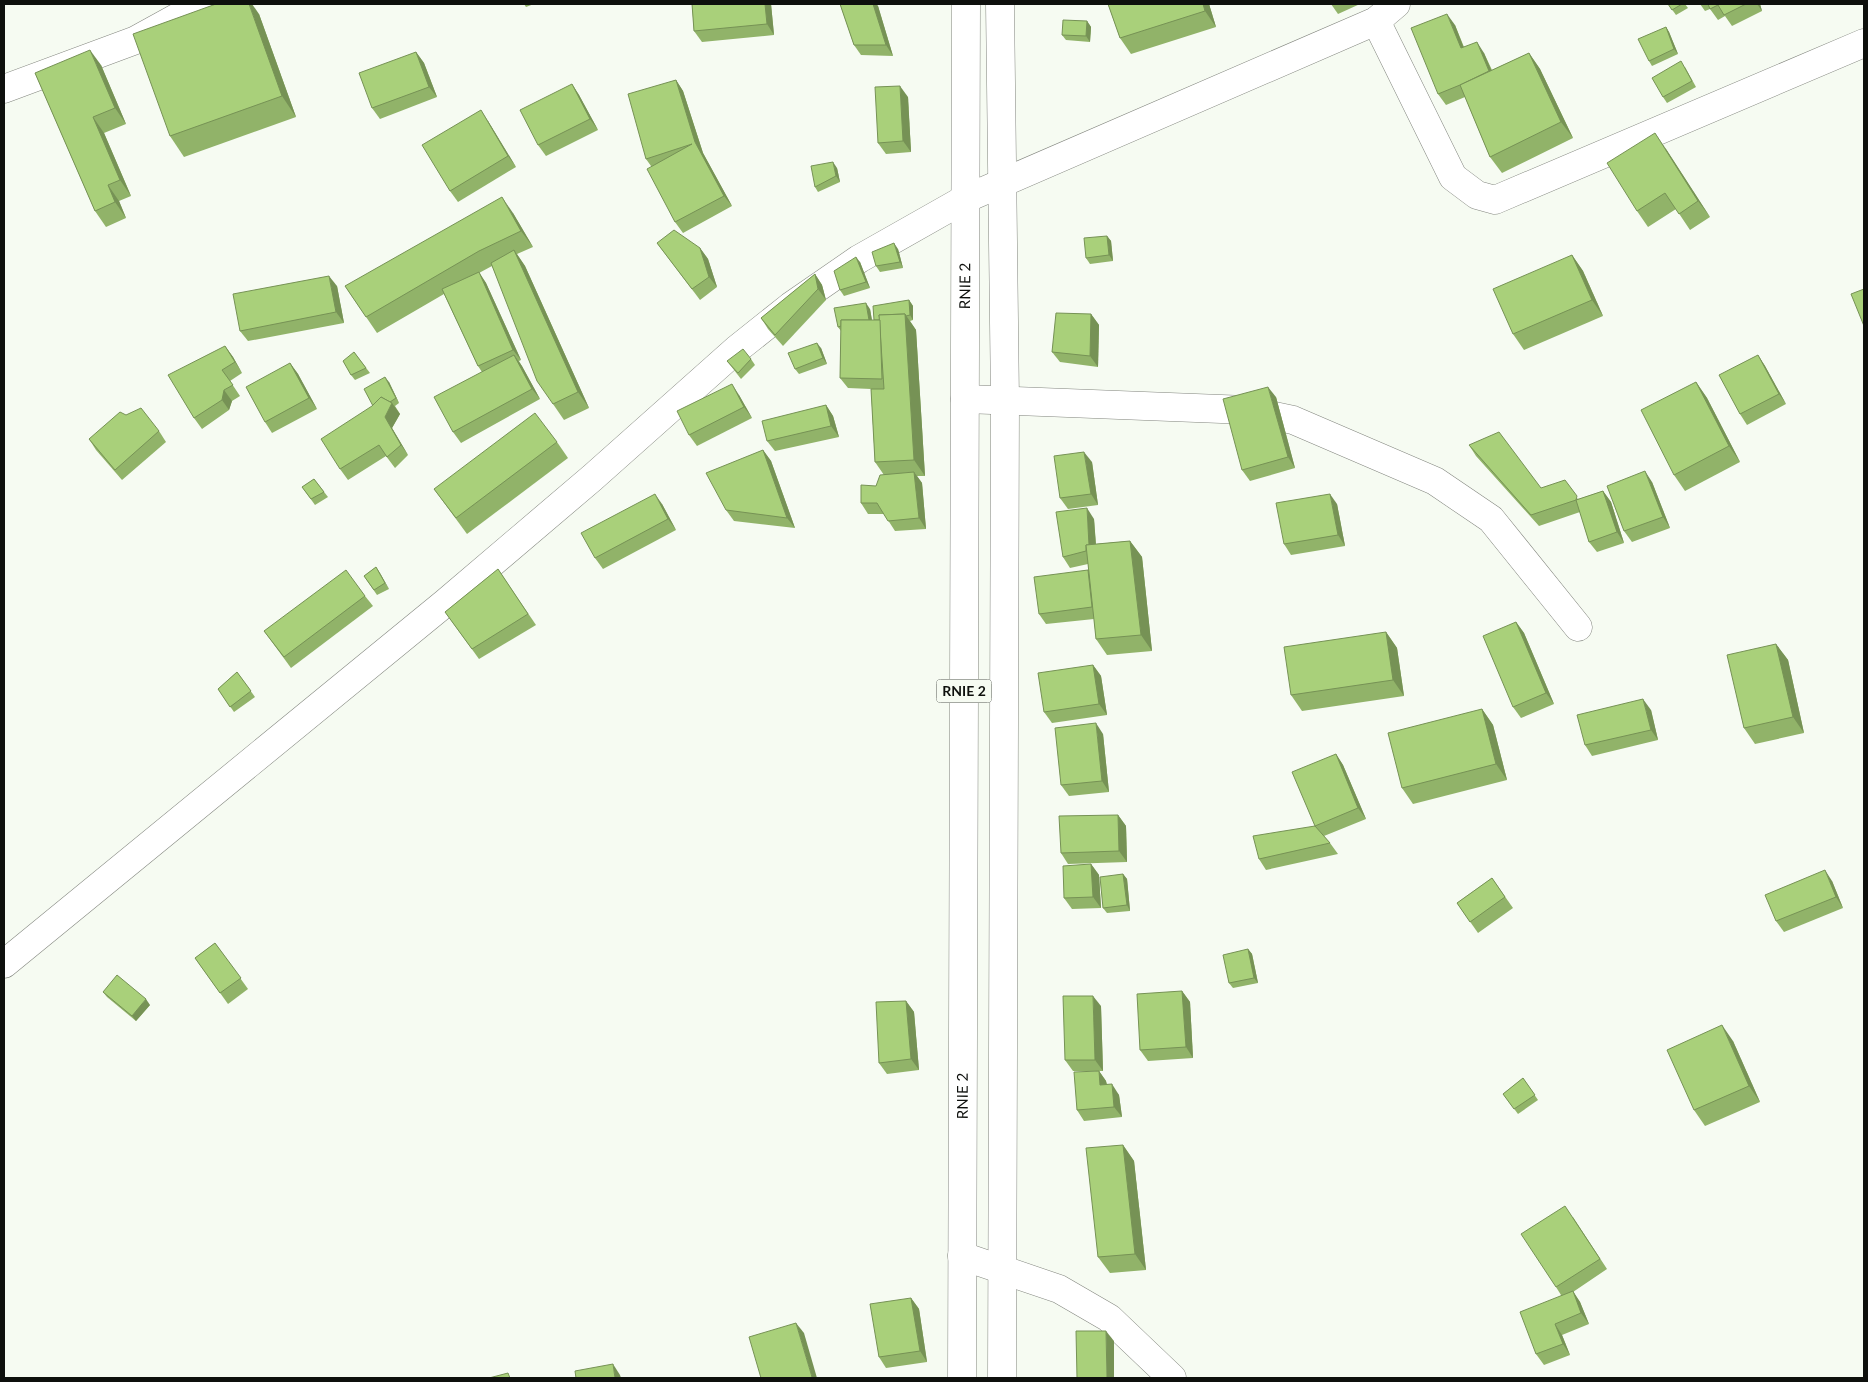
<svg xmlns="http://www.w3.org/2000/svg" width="1868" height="1382" font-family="Lato,sans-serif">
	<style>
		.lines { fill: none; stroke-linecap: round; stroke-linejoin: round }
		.minor-casing { stroke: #83867f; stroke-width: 29 }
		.trunk-casing { stroke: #83867f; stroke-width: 29 }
		.minor { stroke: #fff; stroke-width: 28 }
		.trunk { stroke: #fff; stroke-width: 28 }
		.wall { fill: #91b369 }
		.shaded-wall { fill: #769255 }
		.building { fill: #a9d07a; stroke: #769255 }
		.labels { text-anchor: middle; stroke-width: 4; stroke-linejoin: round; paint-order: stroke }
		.shield { fill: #f6fbf2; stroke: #545652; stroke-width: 1 }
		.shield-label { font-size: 14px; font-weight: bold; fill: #0e100d }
		.street-label { font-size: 15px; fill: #0e100d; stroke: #f6fbf2 }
	</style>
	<rect width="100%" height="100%" fill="#f6fbf2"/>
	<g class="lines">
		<defs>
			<g id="minor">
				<polyline points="1000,4 1005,401 1002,1378"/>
				<polyline points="1376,21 1453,177 1477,195 1495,200 1864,43"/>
				<polyline points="4,89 136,40 176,18 211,4"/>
				<polyline points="965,399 1247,410 1293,420 1435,481 1491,519 1578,627"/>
				<polyline points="4,964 445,603 592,478 737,349 791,306 859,259 965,199 1376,21 1396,4"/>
				<polyline points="962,1256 1059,1289 1109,1318 1172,1378"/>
			</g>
			<g id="trunk">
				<path id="s1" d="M962,1378L966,4"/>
			</g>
		</defs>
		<use href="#minor" class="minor-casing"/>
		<use href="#trunk" class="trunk-casing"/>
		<use href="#minor" class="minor"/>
		<use href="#trunk" class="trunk"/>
	</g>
	<g class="wall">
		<polygon points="524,4 534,4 526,7"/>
		<polygon points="692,4 771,4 774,35 702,42 694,31"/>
		<polygon points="840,4 876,4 878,6 893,56 861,55 854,45"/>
		<polygon points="1106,4 1209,4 1216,27 1131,54 1120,38 1108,4"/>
		<polygon points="1331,4 1360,4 1338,14"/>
		<polygon points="1668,4 1685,4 1688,8 1676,15"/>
		<polygon points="1700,4 1760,4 1762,11 1732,26 1725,16 1718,20 1710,9 1705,11"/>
		<polygon points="259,14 296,117 184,157 170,136"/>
		<polygon points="1087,21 1091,27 1090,42 1066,40 1062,35"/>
		<polygon points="1455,25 1464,47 1484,53 1492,70 1529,53 1540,69 1573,138 1502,173 1490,157 1465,97 1446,105 1438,94"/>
		<polygon points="1666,27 1669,32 1678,54 1652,66 1649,61"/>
		<polygon points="416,52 424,63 437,97 380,119 372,108"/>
		<polygon points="101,65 126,124 104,133 131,196 119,201 126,218 106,227 95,211 35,73"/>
		<polygon points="1685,67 1696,87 1667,103 1663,97"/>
		<polygon points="676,80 683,91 703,153 732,206 683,233 675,222 651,166 646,159"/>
		<polygon points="572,84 579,95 598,130 546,156 538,145"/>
		<polygon points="908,97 911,152 886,154 878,143"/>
		<polygon points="488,121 516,167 458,202 450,191"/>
		<polygon points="1666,149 1710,217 1690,230 1676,209 1648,227 1637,211"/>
		<polygon points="837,168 840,182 818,192 815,187"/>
		<polygon points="513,213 533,247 517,254 525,266 589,408 564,420 553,404 492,266 479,273 486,283 521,360 519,361 540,399 461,443 453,432 482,372 478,366 444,294 377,333 345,286"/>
		<polygon points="1107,236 1111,241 1113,261 1090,264 1086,258"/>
		<polygon points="657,243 700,248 708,259 717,287 700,300"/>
		<polygon points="898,249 903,268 880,272 876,266"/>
		<polygon points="1572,255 1583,271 1603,316 1524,350 1513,334"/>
		<polygon points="860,262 870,288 844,296 840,290"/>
		<polygon points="815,274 822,285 826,300 783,346 768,329 761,318"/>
		<polygon points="337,286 344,323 248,341 240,331"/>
		<polygon points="909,300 913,306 913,320 910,321 916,330 925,476 917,476 922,483 926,529 895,531 884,514 868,514 861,503 876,486 884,475 875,462 871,389 848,388 840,378 841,331 838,327 870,309 872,320 874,320"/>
		<polygon points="1091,314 1099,325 1098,367 1060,362 1052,352"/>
		<polygon points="225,346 233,357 242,373 230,381 240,396 232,401 229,410 202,429 194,418"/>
		<polygon points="821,348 827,364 799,374 795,369"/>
		<polygon points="354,352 370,373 355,380 351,375"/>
		<polygon points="1758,355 1765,366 1786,404 1747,425 1740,414"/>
		<polygon points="751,359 755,365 741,379 727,361"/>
		<polygon points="290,363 298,374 317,409 272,433 265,422"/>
		<polygon points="389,382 399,403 395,406 400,414 392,428 408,455 395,468 386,456 348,480 340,469 373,406"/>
		<polygon points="1696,382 1707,398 1740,462 1685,491 1674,475"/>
		<polygon points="739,395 752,418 697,446 689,435"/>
		<polygon points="1276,397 1295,468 1250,481 1242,470"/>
		<polygon points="826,405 833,416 839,437 775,451 767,441"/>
		<polygon points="126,415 159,431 166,442 122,480 96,450 89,439"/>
		<polygon points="557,442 568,458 467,534 434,489"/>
		<polygon points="1469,445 1541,488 1579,499 1603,491 1611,502 1624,543 1597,552 1589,542 1580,512 1539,526 1476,456"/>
		<polygon points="763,450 771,461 795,528 734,521 726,510"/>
		<polygon points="1092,462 1098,505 1068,509 1060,498"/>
		<polygon points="314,479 328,497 315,505 302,487"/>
		<polygon points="1652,482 1670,528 1632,542 1624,531"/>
		<polygon points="662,504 676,530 603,569 595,558"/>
		<polygon points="1337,504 1345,546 1291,555 1284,544"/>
		<polygon points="1094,519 1096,544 1130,541 1142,557 1152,651 1107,655 1096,639 1094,619 1046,624 1039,614 1088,570 1088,564 1070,568 1063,557"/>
		<polygon points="376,567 389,589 377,595 364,576"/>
		<polygon points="498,569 536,625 479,659 445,612"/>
		<polygon points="365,596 373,606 291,668 264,631"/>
		<polygon points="1516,622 1524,633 1554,704 1521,718 1513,707"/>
		<polygon points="1386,632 1397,648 1404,696 1302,711 1291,695"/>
		<polygon points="1776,644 1788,660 1804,733 1755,744 1744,728"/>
		<polygon points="1093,665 1101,676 1107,715 1052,723 1044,712"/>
		<polygon points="237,672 255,697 234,712 218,689"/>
		<polygon points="1482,709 1493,725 1507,780 1413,804 1402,788"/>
		<polygon points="1651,710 1658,740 1592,756 1585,745"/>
		<polygon points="1103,734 1109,792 1069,796 1061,785"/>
		<polygon points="1336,754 1343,765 1366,819 1324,836 1330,843 1338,854 1266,870 1259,859 1315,826"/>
		<polygon points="1118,815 1126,826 1127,862 1068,864 1061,853"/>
		<polygon points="1091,864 1099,875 1101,908 1072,909 1064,898"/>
		<polygon points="1123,874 1127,879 1130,911 1107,913 1103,908"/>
		<polygon points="1492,878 1513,908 1478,933 1457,903"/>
		<polygon points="1832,881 1843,908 1784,932 1776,921"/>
		<polygon points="215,943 248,989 228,1004 195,958"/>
		<polygon points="1248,949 1252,954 1258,983 1233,988 1229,983"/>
		<polygon points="1182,991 1190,1002 1193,1058 1148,1061 1140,1050"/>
		<polygon points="103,992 150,1005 136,1021 107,997"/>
		<polygon points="906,1001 914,1012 919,1070 887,1074 879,1063"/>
		<polygon points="1101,1006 1103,1071 1099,1071 1106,1081 1107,1084 1119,1095 1122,1117 1084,1121 1077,1110 1096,1071 1073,1071 1065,1060"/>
		<polygon points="1733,1041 1760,1102 1705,1126 1694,1110"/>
		<polygon points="1523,1078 1538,1100 1518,1114 1503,1094"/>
		<polygon points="1123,1145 1134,1161 1146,1270 1110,1273 1098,1257"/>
		<polygon points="1573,1217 1607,1269 1573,1292 1580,1302 1589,1324 1562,1335 1570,1355 1544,1365 1536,1354 1561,1295 1556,1287"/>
		<polygon points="911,1298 919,1309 927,1362 886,1368 879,1357"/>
	</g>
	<g class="shaded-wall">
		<polygon points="249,4 252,4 259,14 296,117 282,96"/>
		<polygon points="765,4 771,4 774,35 767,24"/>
		<polygon points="873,4 876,4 878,6 893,56 886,45"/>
		<polygon points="1203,4 1209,4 1216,27 1205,11"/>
		<polygon points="1757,4 1760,4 1762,11"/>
		<polygon points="1447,14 1455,25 1468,59 1461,48"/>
		<polygon points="1087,21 1091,27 1090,42 1086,36"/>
		<polygon points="1666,27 1669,32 1678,54 1674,49"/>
		<polygon points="1477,42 1484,53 1497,84 1490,73"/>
		<polygon points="90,50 101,65 126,124 115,108"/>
		<polygon points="416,52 424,63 437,97 429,87"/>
		<polygon points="1529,53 1540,69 1573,138 1561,122"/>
		<polygon points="676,80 683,91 703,153 732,206 724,196 695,142"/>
		<polygon points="572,84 579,95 598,130 590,119"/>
		<polygon points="900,86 908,97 911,152 903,141"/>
		<polygon points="481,110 488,121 516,167 508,156"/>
		<polygon points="93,117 104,133 131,196 120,180"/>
		<polygon points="1655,133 1666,149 1710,217 1698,201"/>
		<polygon points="833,162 837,168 840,182 836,176"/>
		<polygon points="108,185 119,201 126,218 115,202"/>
		<polygon points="502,197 513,213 533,247 521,231"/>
		<polygon points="1107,236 1111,241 1113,261 1109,255"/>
		<polygon points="894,243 898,249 903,268 900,262"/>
		<polygon points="700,248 708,259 717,287 709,277"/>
		<polygon points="514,250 525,266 589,408 578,392"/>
		<polygon points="1572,255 1583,271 1603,316 1592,300"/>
		<polygon points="856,257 860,262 870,288 866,282"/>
		<polygon points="479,272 486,283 521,360 513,350"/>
		<polygon points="815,274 822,285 826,300 818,289"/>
		<polygon points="329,276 337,286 344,323 336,312"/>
		<polygon points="909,300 913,306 913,320 910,315"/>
		<polygon points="866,303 870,309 873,327 869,321"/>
		<polygon points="905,314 916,330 925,476 914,460"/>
		<polygon points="1091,314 1099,325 1098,367 1090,356"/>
		<polygon points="817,343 821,348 827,364 823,358"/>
		<polygon points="225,346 233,357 242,373 235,362"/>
		<polygon points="514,355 522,366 540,399 532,389"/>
		<polygon points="1758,355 1765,366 1786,404 1779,394"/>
		<polygon points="290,363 298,374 317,409 309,398"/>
		<polygon points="385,377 389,382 399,403 396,398"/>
		<polygon points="1696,382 1707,398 1740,462 1729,446"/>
		<polygon points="732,384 739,395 752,418 744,407"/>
		<polygon points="1268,387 1276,397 1295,468 1288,457"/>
		<polygon points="224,390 232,401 229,410 222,400"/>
		<polygon points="392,403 400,414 392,428 408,455 401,445 385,417"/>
		<polygon points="826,405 833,416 839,437 831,426"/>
		<polygon points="763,450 771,461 795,528 787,518"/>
		<polygon points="1084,452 1092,462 1098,505 1091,494"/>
		<polygon points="1645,471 1652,482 1670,528 1663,517"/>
		<polygon points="914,472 922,483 926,529 919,518"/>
		<polygon points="1603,491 1611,502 1624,543 1617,532"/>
		<polygon points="655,494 662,504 676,530 668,519"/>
		<polygon points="1330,494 1337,504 1345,546 1338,535"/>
		<polygon points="1087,508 1094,519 1097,561 1089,551"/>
		<polygon points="1130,541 1142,557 1152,651 1141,635"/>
		<polygon points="376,567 380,573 389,589 385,583"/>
		<polygon points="1516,622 1524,633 1554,704 1546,693"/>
		<polygon points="1386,632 1397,648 1404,696 1393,680"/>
		<polygon points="1776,644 1788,660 1804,733 1793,717"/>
		<polygon points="1093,665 1101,676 1107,715 1099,704"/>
		<polygon points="1643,699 1651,710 1658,740 1651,730"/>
		<polygon points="1482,709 1493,725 1507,780 1496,764"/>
		<polygon points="1096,723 1103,734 1109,792 1102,781"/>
		<polygon points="1336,754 1343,765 1366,819 1358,808"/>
		<polygon points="1118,815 1126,826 1127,862 1119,851"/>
		<polygon points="1091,864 1099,875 1101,908 1093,897"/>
		<polygon points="1825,870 1832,881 1843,908 1836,897"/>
		<polygon points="1123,874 1127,879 1130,911 1127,905"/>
		<polygon points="1248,949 1252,954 1258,983 1254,978"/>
		<polygon points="1182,991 1190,1002 1193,1058 1186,1047"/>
		<polygon points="1093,996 1101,1006 1103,1071 1095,1060"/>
		<polygon points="146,999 150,1005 136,1021 132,1016"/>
		<polygon points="906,1001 914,1012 919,1070 911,1059"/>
		<polygon points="1722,1025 1733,1041 1760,1102 1749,1086"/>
		<polygon points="1099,1071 1106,1081 1108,1096 1100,1085"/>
		<polygon points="1112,1084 1119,1095 1122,1117 1114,1107"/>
		<polygon points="1123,1145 1134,1161 1146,1270 1135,1254"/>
		<polygon points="1573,1291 1580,1302 1589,1324 1581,1313"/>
		<polygon points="911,1298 919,1309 927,1362 920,1351"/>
		<polygon points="796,1323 804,1333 817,1378 813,1378 812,1377"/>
		<polygon points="1555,1324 1562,1335 1570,1355 1563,1344"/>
		<polygon points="1106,1331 1114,1341 1114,1378 1107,1378"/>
		<polygon points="613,1364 620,1375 621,1378 615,1378"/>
	</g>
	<g class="building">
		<polygon points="216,4 249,4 282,96 170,136 133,34"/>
		<polygon points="692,4 765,4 767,24 694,31"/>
		<polygon points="840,4 873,4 886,45 854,45"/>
		<polygon points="1108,4 1203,4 1205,11 1120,38"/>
		<polygon points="1668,4 1682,4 1672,10"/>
		<polygon points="1708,4 1746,4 1724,15 1718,5 1710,9"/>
		<polygon points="1447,14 1461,48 1477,42 1489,71 1460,85 1438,94 1411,28"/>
		<polygon points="1063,20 1087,21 1086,36 1062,35"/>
		<polygon points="1666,27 1674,49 1649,61 1638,39"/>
		<polygon points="90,50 115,108 93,117 120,180 108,185 115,202 95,211 35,73"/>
		<polygon points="416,52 429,87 372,108 359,73"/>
		<polygon points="1529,53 1561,122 1490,157 1460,85"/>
		<polygon points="1681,61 1692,81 1663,97 1652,78"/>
		<polygon points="676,80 695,142 724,196 675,222 647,169 692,144 646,159 628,94"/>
		<polygon points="572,84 590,119 538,145 520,110"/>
		<polygon points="900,86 903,141 878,143 875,87"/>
		<polygon points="481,110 508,156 450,191 422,145"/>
		<polygon points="1655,133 1698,201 1679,214 1665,193 1637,211 1607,163"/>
		<polygon points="833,162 836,176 815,187 811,166"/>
		<polygon points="502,197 521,231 479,251 366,317 345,286"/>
		<polygon points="674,230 700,248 709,277 692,289 657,243"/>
		<polygon points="1107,236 1109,255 1086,258 1084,238"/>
		<polygon points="894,243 900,262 876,266 872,252"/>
		<polygon points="514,250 578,392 553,404 537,381 491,263"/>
		<polygon points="1572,255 1592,300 1513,334 1493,289"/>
		<polygon points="856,257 866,282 840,290 834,271"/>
		<polygon points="479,272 513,350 478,366 442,289"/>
		<polygon points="815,274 818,289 775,335 761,318"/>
		<polygon points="329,276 336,312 240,331 233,294"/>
		<polygon points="1864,289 1864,326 1851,294"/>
		<polygon points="909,300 910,315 906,316 905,314 879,315 880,320 874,320 873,306"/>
		<polygon points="866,303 869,320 841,320 841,326 838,327 834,308"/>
		<polygon points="1056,313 1091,314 1090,356 1052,352"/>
		<polygon points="905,314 914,460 875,462 871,389 884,389 879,315"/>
		<polygon points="841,320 880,320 882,379 840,378"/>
		<polygon points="817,343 823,358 795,369 788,353"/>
		<polygon points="225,346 235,362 222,370 233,385 224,390 222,400 194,418 168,375"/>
		<polygon points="743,349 751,359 738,373 727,361"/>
		<polygon points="354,352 366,368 351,375 343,361"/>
		<polygon points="514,355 532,389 453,432 434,397"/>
		<polygon points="1758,355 1779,394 1740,414 1719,375"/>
		<polygon points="290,363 309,398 265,422 246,387"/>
		<polygon points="385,377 396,398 390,402 381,397 373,406 364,389"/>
		<polygon points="1696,382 1729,446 1674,475 1641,410"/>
		<polygon points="732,384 744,407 689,435 677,411"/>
		<polygon points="1268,387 1288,457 1242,470 1223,399"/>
		<polygon points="381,397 392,403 385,417 401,445 387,457 379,445 340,469 321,439 372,406"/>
		<polygon points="826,405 831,426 767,441 762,421"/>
		<polygon points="141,408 159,431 115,470 89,439 120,412 126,415"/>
		<polygon points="535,413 557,442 456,518 434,489"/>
		<polygon points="1499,432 1541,488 1565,480 1577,496 1576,500 1531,515 1469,445"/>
		<polygon points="763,450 787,518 726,510 706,473"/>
		<polygon points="1084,452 1091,494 1060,498 1054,456"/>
		<polygon points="1645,471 1663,517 1624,531 1607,486"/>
		<polygon points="914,472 919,518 888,521 877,503 861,503 861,485 876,486 880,475"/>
		<polygon points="314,479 324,492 311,499 302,487"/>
		<polygon points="1603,491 1617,532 1589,542 1576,500"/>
		<polygon points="655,494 668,519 595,558 581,533"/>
		<polygon points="1330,494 1338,535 1284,544 1276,503"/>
		<polygon points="1087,508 1089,545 1086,545 1086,551 1063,557 1056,512"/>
		<polygon points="1130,541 1141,635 1096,639 1086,545"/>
		<polygon points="376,567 385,583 374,590 364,576"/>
		<polygon points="498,569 528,614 472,649 445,612"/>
		<polygon points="346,570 365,596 284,657 264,631"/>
		<polygon points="1088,570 1092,607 1039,614 1034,577"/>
		<polygon points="1516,622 1546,693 1513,707 1483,636"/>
		<polygon points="1386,632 1393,680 1291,695 1284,647"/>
		<polygon points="1776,644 1793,717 1744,728 1727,655"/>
		<polygon points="1093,665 1099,704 1044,712 1038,673"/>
		<polygon points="237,672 251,691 230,707 218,689"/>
		<polygon points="1643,699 1651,730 1585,745 1577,715"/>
		<polygon points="1482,709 1496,764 1402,788 1388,733"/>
		<polygon points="1096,723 1102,781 1061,785 1055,728"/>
		<polygon points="1336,754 1358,808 1315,826 1292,772"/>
		<polygon points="1118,815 1119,851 1061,853 1059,816"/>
		<polygon points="1315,826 1330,843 1259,859 1253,836"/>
		<polygon points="1091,864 1093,897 1064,898 1063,866"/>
		<polygon points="1825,870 1836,897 1776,921 1765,895"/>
		<polygon points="1123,874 1127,905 1103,908 1100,877"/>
		<polygon points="1492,878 1505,897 1470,922 1457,903"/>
		<polygon points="215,943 241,978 220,993 195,958"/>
		<polygon points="1248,949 1254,978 1229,983 1223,955"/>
		<polygon points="117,975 146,999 132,1016 103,992"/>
		<polygon points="1182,991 1186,1047 1140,1050 1137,994"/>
		<polygon points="1063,996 1093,996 1095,1060 1065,1060"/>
		<polygon points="906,1001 911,1059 879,1063 876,1002"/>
		<polygon points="1722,1025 1749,1086 1694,1110 1667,1050"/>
		<polygon points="1099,1071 1100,1085 1112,1084 1114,1107 1077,1110 1074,1072"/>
		<polygon points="1523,1078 1535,1095 1514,1109 1503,1094"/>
		<polygon points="1123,1145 1135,1254 1098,1257 1086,1148"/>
		<polygon points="1565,1206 1600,1259 1556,1287 1521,1234"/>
		<polygon points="1573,1291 1581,1313 1555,1324 1563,1344 1536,1354 1520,1312"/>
		<polygon points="911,1298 920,1351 879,1357 870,1304"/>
		<polygon points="796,1323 812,1377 810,1378 761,1378 749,1337"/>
		<polygon points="1076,1331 1106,1331 1107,1378 1077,1378"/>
		<polygon points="613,1364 615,1378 576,1378 575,1371"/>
		<polygon points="508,1373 510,1378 489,1378"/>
	</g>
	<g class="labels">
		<rect class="shield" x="936.5" y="679.5" width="55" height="23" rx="4"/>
		<g class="shield-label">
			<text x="964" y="696">RNIE 2</text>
		</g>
		<g class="street-label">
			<text dy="5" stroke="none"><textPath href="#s1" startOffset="1092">RNIE 2</textPath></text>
			<text dy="5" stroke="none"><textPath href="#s1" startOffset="282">RNIE 2</textPath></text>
		</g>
	</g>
	<rect width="1868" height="1382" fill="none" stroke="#0e100d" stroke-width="10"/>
</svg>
